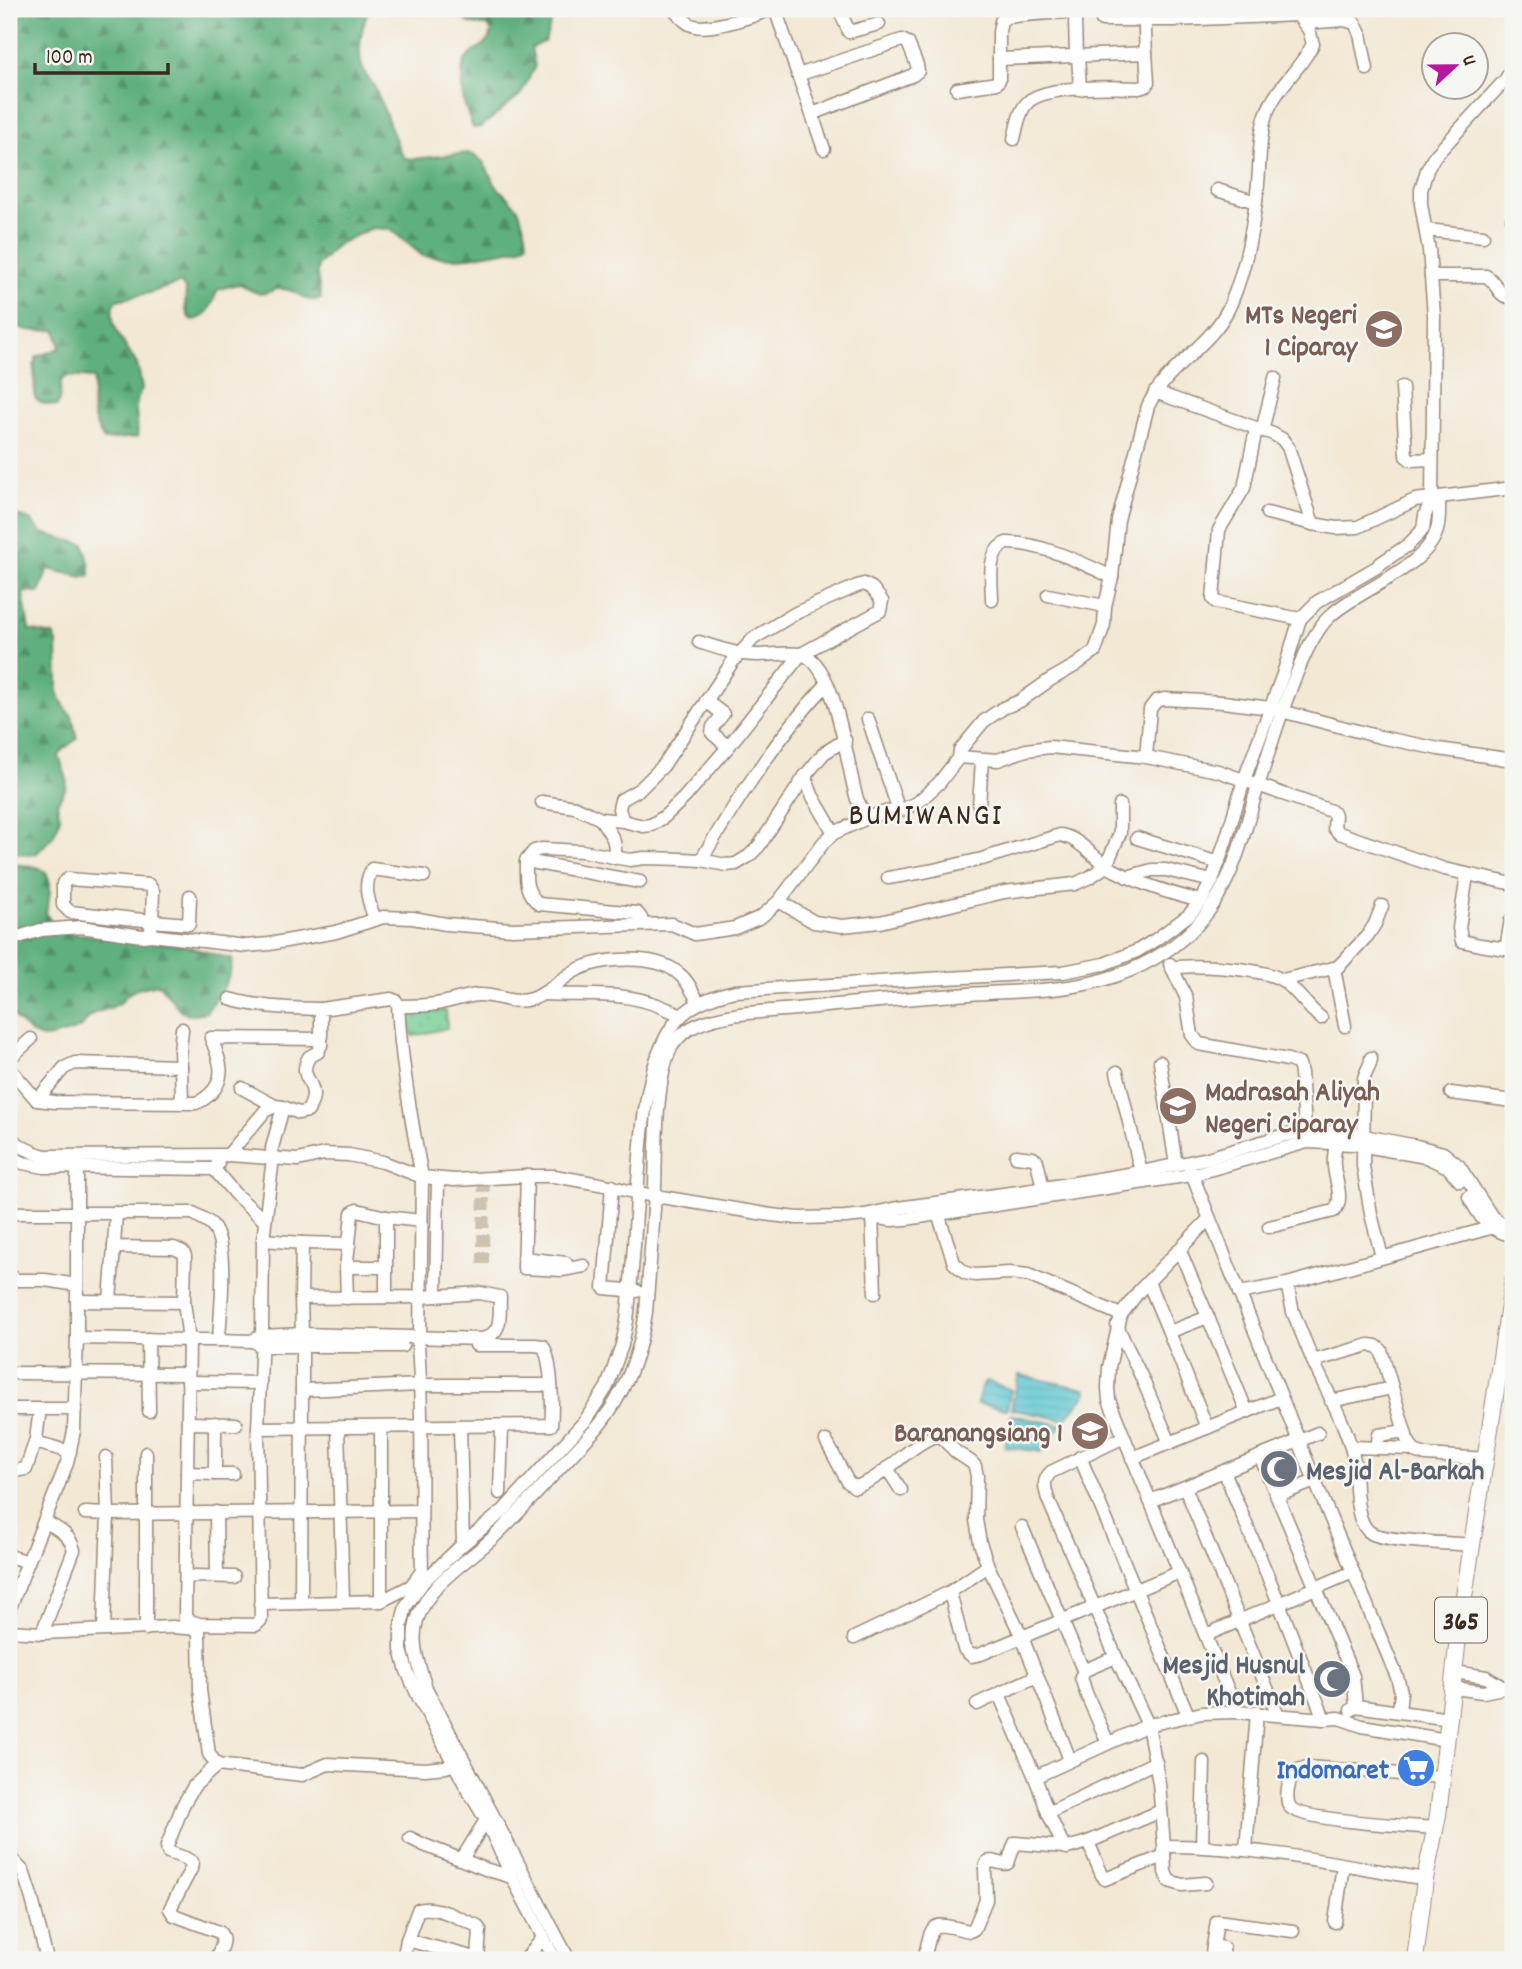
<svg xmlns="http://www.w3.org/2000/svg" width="1522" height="1969" font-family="Dekko,sans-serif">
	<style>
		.green { fill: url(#green-dots); stroke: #577c59; stroke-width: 2 }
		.forest { fill: url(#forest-firs); stroke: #4c6d4e; stroke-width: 2 }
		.water { fill: url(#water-rules); stroke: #4a7878; stroke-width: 2 }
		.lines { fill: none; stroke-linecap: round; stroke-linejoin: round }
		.minor-tunnel { stroke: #cec2b0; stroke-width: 12; stroke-dasharray: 12 6; stroke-linecap: butt }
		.minor-casing { stroke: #978979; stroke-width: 15 }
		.major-casing { stroke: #978979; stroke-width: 18 }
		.minor { stroke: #fff; stroke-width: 12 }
		.major { stroke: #fff; stroke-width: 16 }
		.labels { text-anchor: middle; stroke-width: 5; stroke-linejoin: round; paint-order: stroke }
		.shield { fill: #f6f6f2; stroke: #73675e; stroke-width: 2 }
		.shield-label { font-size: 26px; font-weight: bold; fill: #3b2a1e }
		.education-label { font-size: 28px; font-weight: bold; fill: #785e54; stroke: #f6f6f2; text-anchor: end }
		.worship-label { font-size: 28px; font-weight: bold; fill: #5b616d; stroke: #f6f6f2; text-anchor: start }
		.shop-label { font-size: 28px; font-weight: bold; fill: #366cbe; stroke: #f6f6f2; text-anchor: end }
		.quarter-label { font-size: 32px; letter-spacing: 2px; fill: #3b2a1e; stroke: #f6f6f2 }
	</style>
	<defs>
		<pattern id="green-dots" width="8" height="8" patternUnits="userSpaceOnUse" patternTransform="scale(1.75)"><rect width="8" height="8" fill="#73cd94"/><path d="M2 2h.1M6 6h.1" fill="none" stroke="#64b07f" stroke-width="1.8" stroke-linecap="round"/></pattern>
		<pattern id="forest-firs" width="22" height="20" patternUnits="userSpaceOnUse" patternTransform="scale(1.75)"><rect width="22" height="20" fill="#5eb07e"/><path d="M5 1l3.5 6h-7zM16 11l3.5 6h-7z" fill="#4f8f67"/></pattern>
		<pattern id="water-rules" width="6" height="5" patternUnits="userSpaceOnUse" patternTransform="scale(1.75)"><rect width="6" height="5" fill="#59c5d2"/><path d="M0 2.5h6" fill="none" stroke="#4ea9b4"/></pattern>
	</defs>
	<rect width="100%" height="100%" fill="#f6f6f2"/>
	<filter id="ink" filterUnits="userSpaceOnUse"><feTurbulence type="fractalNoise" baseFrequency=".0143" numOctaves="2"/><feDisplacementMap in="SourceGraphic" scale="14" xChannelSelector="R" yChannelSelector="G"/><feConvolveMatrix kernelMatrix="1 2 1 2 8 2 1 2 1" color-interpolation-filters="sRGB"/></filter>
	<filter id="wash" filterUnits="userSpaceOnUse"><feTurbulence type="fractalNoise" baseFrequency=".00686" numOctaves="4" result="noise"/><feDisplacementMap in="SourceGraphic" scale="28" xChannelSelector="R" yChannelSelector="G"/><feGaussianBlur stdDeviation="1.57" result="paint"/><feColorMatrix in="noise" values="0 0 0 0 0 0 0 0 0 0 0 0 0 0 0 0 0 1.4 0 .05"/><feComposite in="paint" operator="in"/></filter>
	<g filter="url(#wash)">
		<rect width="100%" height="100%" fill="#f3e8d4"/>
		<polygon class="green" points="418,1008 446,1011 447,1028 413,1036 406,1018 405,1009"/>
		<g class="forest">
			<path d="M9,9H369C362,24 356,53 363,69C365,76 372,81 375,88C384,108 391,130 400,151L405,158L413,159L468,153L476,156L483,162L496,186L518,208L526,233L527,243L520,248L470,257L452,258L423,256L390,229L372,228L338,244L318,265L317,274L321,299C304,303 302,294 289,290C267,284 269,305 241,284L233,285L217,290C212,304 209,319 191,320C184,311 185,302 186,290L180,283L149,293L117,300C103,319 125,345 135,361C140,368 140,381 142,389C130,411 140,417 137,437L104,440C89,417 92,404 94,378L67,376L61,381L60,398L57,406L41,403L35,398L34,366L36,357L60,348L56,330C38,330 23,334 9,320V291L20,265L15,241L9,234Z"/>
			<path d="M454,9H555L545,41L531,48L535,66L521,94L481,127L473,128C466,110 461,99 462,80C463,70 461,63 470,55C479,47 488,45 492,32L488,25C474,27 462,21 454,9Z"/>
			<path d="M9,512L30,520L42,533L84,544L90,567V575L82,577L48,569L39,593L31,591L23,593L29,630L53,635L57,643L58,693L66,710L72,716L77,739L63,749L59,756L67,779L66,788L57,803L60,817L57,828L53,836L37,853L29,855L21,853L13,855V863C21,866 28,865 36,867C57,873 49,899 46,913L55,929L69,933L182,945L232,959C231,980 219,996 206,1012L188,1015L181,1011L159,984C148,986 134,988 126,996C120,1002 126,999 118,1004C100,1016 96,1004 81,1028C37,1042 42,1044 9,1012Z"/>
		</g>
		<g class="water">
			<polygon points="1019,1375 1086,1389 1087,1393 1065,1420 1011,1409"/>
			<polygon points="987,1381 1011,1390 1007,1409 977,1404 981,1387"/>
			<polygon points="1011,1415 1061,1425 1041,1452 1005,1447"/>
		</g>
	</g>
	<g filter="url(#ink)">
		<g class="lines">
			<polyline class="minor-tunnel" points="483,1264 484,1179"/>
			<defs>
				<g id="minor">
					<path d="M674,9C680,16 686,24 695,26C712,30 755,16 771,9"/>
					<polyline points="775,9 824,149"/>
					<polyline points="839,9 849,32 879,24"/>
					<path d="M1144,9C1145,23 1145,38 1146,53L999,59V32L1001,21L1006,17C1073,9 1141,12 1208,9"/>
					<polyline points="1075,20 1076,55"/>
					<polyline points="1102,20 1174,20 1298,15"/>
					<polyline points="1304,23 1344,20 1355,23 1360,34 1367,69"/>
					<polyline points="1078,55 1080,89"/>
					<polyline points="798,75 902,40 908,43 917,65 918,71 913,75 812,114"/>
					<polyline points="957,89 997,83 999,80 999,59"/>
					<path d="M1014,139C1017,127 1019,111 1027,103C1044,85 1115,87 1139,88L1146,86L1148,82L1146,53"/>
					<polyline points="1217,190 1256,202"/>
					<polyline points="1512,219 1513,219"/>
					<polyline points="1426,230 1483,236"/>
					<path d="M1431,276H1486C1499,283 1495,296 1513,298"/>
					<polyline points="1402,387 1406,456 1411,460 1432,459"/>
					<polyline points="1155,392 1273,434 1282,439 1288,447 1313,524 1336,528 1358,527 1415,500 1513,488"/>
					<polyline points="1256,429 1244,488 1219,530 1213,599 1216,602 1300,619"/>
					<polyline points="1262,431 1275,378"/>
					<polyline points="1267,513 1313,524"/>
					<polyline points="1048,595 1105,606"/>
					<path d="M992,600C992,581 986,552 1006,543C1040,542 1082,563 1112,577"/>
					<path d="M699,642C718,648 737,655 757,655C771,655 786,652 800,654C837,660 847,770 857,799C860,806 864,812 867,818"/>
					<polyline points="706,701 723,714 713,727 712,733 728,747"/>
					<polyline points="868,719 899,811"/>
					<polyline points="959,757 998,760 1026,750 1050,747 1146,757 1150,709 1156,701 1164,699 1223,702 1270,708 1380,737 1439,749 1513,760"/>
					<polyline points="1146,757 1218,771 1331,811 1335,815 1334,828 1339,833 1444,869 1513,884"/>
					<polyline points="542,802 575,807 601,819"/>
					<polyline points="979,806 982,760"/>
					<polyline points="834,833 812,795 805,776 824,753 845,740"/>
					<polyline points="1137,838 1219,863"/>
					<path d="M615,858C616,836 611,837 601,819L623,821L643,826L651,825L664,817L684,798L728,747L801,654L880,611L882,601L872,588L864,584L857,586L796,613L754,638L733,661L663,766L640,789L621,800L619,809L623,821"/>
					<path d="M701,860C739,797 777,737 827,684"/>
					<polyline points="526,861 640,882"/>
					<polyline points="1467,875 1459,928 1462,941 1480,945 1506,949"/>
					<polyline points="1127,877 1152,870 1166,870 1212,881"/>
					<path d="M888,878L929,871L982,859L1060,835C1081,838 1095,861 1114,870C1141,884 1171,894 1201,901"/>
					<polygon points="68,879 149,885 153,891 152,921 70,912 63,905 63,883"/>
					<polyline points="779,901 814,922 842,926 880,922 1004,892 1075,884 1090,877 1106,866 1120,833 1120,805"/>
					<path d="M375,920C369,902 362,887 372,869L424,876"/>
					<polyline points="1511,920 1506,949 1512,950"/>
					<path d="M642,924L641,918L637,913L539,904C524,891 526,880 526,861L534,851L542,849L582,851L630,860L644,858L683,859L701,860L726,865L736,864L749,856L759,846L805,776"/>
					<polyline points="151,928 152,921 189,924 190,896"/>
					<path d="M9,940L41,930L81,927L142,936L151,935L246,946L269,944L336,932L383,917L413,918L446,924L512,929L672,924L695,934L735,928L761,917L779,901L824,842L834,833L867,818L885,812L899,811L917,803L939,783L959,757L960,750L984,721L1003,708L1020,701L1050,680L1076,665L1095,651L1104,625L1105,606L1112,577L1118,520L1148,406C1169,363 1213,346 1231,303C1246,268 1254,222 1258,184C1260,162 1259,136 1266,115C1276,87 1300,70 1313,44L1309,30L1293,9"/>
					<path d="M1170,964L1172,968C1194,964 1263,968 1282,980C1295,988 1307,1007 1321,1018"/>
					<polyline points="1172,968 1186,997 1192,1035 1199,1044 1288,1060 1299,1064 1301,1073 1306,1139"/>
					<polyline points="1334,968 1345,1026"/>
					<polyline points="1282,980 1338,967 1368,935 1375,924 1382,906"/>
					<path d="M542,994C596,997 631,988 681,1016"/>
					<path d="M230,999C260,1008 290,1008 321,1009"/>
					<path d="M399,1006C411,1006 424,1006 436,1004C450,1002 464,996 478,995C497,994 510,1005 531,999C547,995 560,979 575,971C601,957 655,954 678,973C688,980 693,993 699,1003"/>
					<path d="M1371,1058C1371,1067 1365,1071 1364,1079L1363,1166L1371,1214L1382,1257"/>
					<polyline points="9,1059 31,1039"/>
					<polyline points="1160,1062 1176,1165"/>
					<polyline points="181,1066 182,1102"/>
					<path d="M9,1068L37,1100L55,1102L196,1103C202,1101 205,1099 210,1094C228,1077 219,1058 211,1038L321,1039"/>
					<polyline points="1117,1072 1141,1172"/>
					<polyline points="242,1088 275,1106"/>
					<polyline points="1451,1093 1513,1101"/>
					<polyline points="37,1100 64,1068 75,1063 181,1066 180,1052 182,1029"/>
					<path d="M9,1137C20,1147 30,1152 45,1156L228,1155L298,1160L324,1154L349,1155L383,1162L422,1177L420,1338"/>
					<polyline points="9,1155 23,1163 44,1167 214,1169"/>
					<polyline points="228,1155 265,1111 275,1106 283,1107"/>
					<polyline points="1016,1156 1033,1158 1037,1161 1043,1189"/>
					<polyline points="77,1159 77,1338"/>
					<polyline points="218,1164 214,1169 235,1194 265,1221"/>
					<polyline points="1189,1167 1315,1481 1397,1677 1401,1692 1399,1711"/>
					<polyline points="527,1176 524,1268 562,1270 584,1266"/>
					<polyline points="612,1186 604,1288 637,1291"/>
					<path d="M1469,1197C1483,1221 1485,1228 1513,1236"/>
					<polyline points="936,1207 954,1263 965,1273 975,1275 1010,1273 1028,1275 1121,1315"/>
					<path d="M9,1211L11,1213H193C199,1217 207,1220 212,1225C229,1243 220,1315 219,1340L251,1341L262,1336L302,1334L482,1339C504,1333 499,1315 500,1297L480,1293L421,1297L301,1298L302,1243L263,1240"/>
					<polyline points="872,1214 875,1293"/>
					<polyline points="870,1217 892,1220 906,1219 1191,1175 1307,1142 1354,1144 1426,1157 1448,1167 1460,1181"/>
					<polyline points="1209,1219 1139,1291 1121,1315 1109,1367 1108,1388 1109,1400 1124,1437 1237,1712 1324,1719 1339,1718 1362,1726 1447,1740"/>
					<path d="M1269,1227L1334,1211C1345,1199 1335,1181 1334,1166C1333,1159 1335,1150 1336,1143"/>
					<polyline points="302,1243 349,1244 352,1213 357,1210 386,1217 421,1221"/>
					<polyline points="349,1244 346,1267 385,1267"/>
					<polyline points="1180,1251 1208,1317"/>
					<polyline points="524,1258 566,1263"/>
					<polyline points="346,1267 347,1298"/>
					<polyline points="9,1273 15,1280 45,1280 77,1285"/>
					<polyline points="1148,1282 1169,1332 1208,1317 1247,1412"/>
					<polyline points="1239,1293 1287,1284"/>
					<polyline points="436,1296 438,1179"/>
					<polyline points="386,1297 386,1217"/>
					<polyline points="301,1298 302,1334"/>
					<polyline points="77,1301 184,1302 185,1256 183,1252 174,1248 114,1247 116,1213"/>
					<polyline points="110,1301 114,1247"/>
					<polyline points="1117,1326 1141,1376 1170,1443"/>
					<polyline points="1169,1332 1207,1428"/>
					<polyline points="148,1339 149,1411"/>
					<path d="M219,1340H189L185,1613V1619L199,1624L256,1625L261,1620L258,1428L262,1336L263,1240L273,1158L272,1148L283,1107L299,1113L308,1111C310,1106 313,1101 313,1095C313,1078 298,1077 309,1057L318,1052L321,1045V1009L391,999L396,1001L398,1005C401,1062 411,1120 422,1177L454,1180L527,1176H554L605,1185L637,1193L771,1215L798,1218L845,1217L865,1215L897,1208L1026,1191L1141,1172L1208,1158L1282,1136L1305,1131H1316L1364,1136L1417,1146L1443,1153L1459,1166L1492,1217L1502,1224L1513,1228"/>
					<polyline points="256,1343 261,1346 402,1346"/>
					<polyline points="302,1345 302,1390 421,1385 551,1385"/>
					<path d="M1313,1361C1326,1390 1350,1431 1354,1461C1357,1480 1353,1522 1371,1533C1386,1542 1452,1543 1473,1545"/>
					<polyline points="9,1373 188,1374"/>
					<polyline points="188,1382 260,1383"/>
					<polyline points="1331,1401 1392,1388"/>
					<polyline points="9,1409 75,1409"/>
					<polyline points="188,1423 236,1424"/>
					<polyline points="215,1423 215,1474 233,1474"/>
					<polyline points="460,1426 463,1544"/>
					<polyline points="338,1427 343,1601"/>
					<polyline points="381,1427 381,1601"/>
					<path d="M258,1428L551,1425C553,1408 552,1360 543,1346L535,1345H476"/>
					<path d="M1124,1437L1051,1472C1042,1480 1045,1489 1048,1499L1116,1657L1148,1725L1202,1713L1237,1712"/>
					<path d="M826,1441L848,1482L855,1487C885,1478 906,1447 935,1436L941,1437L956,1452L971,1462L975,1466L977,1476L976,1520L980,1543L988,1566L950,1592L964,1649L972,1656L981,1654L1022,1637L988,1566"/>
					<polyline points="35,1442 70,1452"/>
					<polyline points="1352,1447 1412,1449"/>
					<polyline points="1377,1448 1379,1435 1405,1431"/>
					<polyline points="146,1453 146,1629"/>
					<polyline points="1260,1456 1353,1676 1356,1706"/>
					<polyline points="106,1457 108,1514 420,1511"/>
					<polyline points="1080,1457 1188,1715"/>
					<polyline points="1132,1458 1281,1398"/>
					<polyline points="1487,1459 1426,1455 1414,1451 1407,1439 1381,1350 1376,1346 1369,1345 1313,1361 1293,1312 1287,1284 1490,1228"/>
					<polyline points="887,1468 901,1490"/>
					<polyline points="1224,1471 1279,1603 1324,1719"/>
					<polyline points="187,1473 215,1474"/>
					<polyline points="9,1477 14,1471 26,1469 36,1439 40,1409"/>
					<polyline points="1185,1487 1278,1715"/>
					<polyline points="500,1493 502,1426"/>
					<polyline points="1277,1496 1315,1481"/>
					<polyline points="1150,1501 1318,1433"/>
					<polyline points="216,1512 217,1576"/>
					<polyline points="85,1513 108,1514 104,1629"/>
					<polyline points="1022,1527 1084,1672"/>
					<polyline points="9,1554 12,1557 28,1562"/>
					<polyline points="186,1578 195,1576 234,1577"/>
					<polyline points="301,1603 302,1390"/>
					<path d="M260,1604L381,1601L411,1586L422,1571C420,1495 424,1421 418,1346"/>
					<polyline points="9,1610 67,1463 74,1431 77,1338 189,1340 184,1302"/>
					<polyline points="9,1631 42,1633 172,1627 199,1629"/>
					<polyline points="199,1631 200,1690 209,1754 217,1765 302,1775 328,1764 425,1769 446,1767 461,1761"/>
					<path d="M42,1633L74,1550C70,1534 58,1529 44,1521"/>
					<polyline points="1206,1635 1353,1572"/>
					<polyline points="854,1638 950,1592"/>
					<polyline points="1455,1672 1486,1677 1504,1688"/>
					<polyline points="1454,1688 1483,1692 1513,1686"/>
					<path d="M999,1694L1035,1777L1148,1725L1159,1783L1164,1846C1252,1845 1339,1864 1425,1879"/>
					<polyline points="977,1704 1037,1676"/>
					<polyline points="1351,1710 1356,1706 1450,1719"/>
					<polyline points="1108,1743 1086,1693 1081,1677 1085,1670 1116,1657"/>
					<polyline points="1070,1760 1022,1637 1180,1572"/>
					<polyline points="1035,1777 1048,1813 1064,1847 1067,1848 1088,1842 1161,1811"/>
					<polyline points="1048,1813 1156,1762"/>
					<path d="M1436,1828C1414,1826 1300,1821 1290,1807C1284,1798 1289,1779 1295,1771L1307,1767L1442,1777"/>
					<polyline points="410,1838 424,1845 488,1870 512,1877"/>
					<polyline points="1088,1842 1102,1875 1105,1879 1164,1856"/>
					<polyline points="1202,1846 1204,1762"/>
					<polyline points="1246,1849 1257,1713"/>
					<polyline points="1164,1850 1165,1872 1169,1881 1182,1885 1206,1883"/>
					<polyline points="9,1856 23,1871 32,1899 47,1960"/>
					<polyline points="462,1859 486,1820"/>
					<polyline points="1335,1922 1343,1865"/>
					<polyline points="407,1940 483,1960"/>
					<polyline points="1213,1946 1223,1948 1224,1960"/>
					<path d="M215,1960C219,1951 227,1940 219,1932L174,1915L170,1909L191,1869L192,1862L185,1858L168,1852L167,1846L183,1805L194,1786L217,1765"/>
					<path d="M403,1960L407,1940L418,1910C436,1904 459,1919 476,1925L480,1930L478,1959"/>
					<polyline points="525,1960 543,1938"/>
					<path d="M555,1960L512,1877L486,1820L468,1790L418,1696L407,1671L401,1650V1626L406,1606L423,1582L463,1544L503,1511L585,1421L607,1387L622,1345L627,1321C631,1285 634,1250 636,1214C640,1160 641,1054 682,1015C696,1002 717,995 735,991L927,979L1063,972L1104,964L1137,951L1155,940L1189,915L1201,901L1212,881L1226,840L1244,780L1283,674L1300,619L1317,602L1377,567L1381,563L1408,545L1419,534L1423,529L1425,515L1432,499L1434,316L1429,250L1421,204V190L1427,170L1434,157L1506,79L1513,66"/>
					<path d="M569,1960L426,1688C419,1666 410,1643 417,1620C430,1580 469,1562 497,1534C532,1500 563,1463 597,1428C625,1394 640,1355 646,1312C649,1272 653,1232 655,1191C656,1155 655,1076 672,1046C678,1037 687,1029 697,1025C727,1012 764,1012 796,1009C854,1003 911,998 969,994C1013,991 1060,992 1102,980C1138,970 1168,954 1194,928C1231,891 1243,837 1257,789C1272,742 1286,694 1307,650C1313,639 1319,626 1329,617C1356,590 1426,569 1437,530C1440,520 1439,508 1439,497"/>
					<path d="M924,1960C933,1918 931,1923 970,1931L974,1929L986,1900L985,1868L987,1862C995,1859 1001,1866 1008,1863L1015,1843L1064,1847"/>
					<polyline points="1211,1960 1217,1921 1293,1931"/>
				</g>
				<polyline id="major" points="1415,1960 1425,1879 1438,1815 1459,1629 1513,1280"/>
			</defs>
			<use href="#minor" class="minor-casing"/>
			<use href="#major" class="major-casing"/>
			<use href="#minor" class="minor"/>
			<use href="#major" class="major"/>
		</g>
	</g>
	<defs>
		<symbol id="school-disc" viewBox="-11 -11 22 22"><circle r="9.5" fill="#8d6e63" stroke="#f6f6f2"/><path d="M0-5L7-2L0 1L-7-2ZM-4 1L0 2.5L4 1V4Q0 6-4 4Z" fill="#fff"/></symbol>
		<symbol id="mosque-disc" viewBox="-11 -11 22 22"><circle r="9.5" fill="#6b7280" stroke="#f6f6f2"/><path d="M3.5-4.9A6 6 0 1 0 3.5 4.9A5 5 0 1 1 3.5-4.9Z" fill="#fff"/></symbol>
		<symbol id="supermarket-disc" viewBox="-11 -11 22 22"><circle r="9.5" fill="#3f7fe0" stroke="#f6f6f2"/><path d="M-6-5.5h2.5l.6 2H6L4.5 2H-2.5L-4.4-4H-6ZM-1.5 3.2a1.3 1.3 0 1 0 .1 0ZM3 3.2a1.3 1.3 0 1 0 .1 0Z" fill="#fff"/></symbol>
	</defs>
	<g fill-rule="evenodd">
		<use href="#school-disc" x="1362" y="307" width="44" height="44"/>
		<use href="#school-disc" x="1156" y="1084" width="44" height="44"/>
		<use href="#school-disc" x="1068" y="1409" width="44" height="44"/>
		<use href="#mosque-disc" x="1257" y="1447" width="44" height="44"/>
		<use href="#mosque-disc" x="1310" y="1657" width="44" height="44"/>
		<use href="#supermarket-disc" x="1394" y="1746" width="44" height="44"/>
	</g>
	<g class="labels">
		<rect class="shield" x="1435" y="1597.5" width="52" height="45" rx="5"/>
		<g class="shield-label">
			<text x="1461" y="1629">365</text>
		</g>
		<g class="education-label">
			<text x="1357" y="323">MTs Negeri<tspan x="1357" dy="32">1 Ciparay</tspan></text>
			<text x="1205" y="1100" text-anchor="start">Madrasah Aliyah<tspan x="1205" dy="32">Negeri Ciparay</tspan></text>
			<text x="1063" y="1441">Baranangsiang 1</text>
		</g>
		<g class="worship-label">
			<text x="1306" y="1479">Mesjid Al-Barkah</text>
			<text x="1305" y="1673" text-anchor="end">Mesjid Husnul<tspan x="1305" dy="32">Khotimah</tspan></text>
		</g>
		<g class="shop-label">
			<text x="1389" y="1778">Indomaret</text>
		</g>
		<g class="quarter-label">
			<text x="926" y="824">BUMIWANGI</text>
		</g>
	</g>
	<rect width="1522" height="1969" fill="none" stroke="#f6f6f2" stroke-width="35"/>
	<g transform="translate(1455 66) rotate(68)"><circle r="33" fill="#f6f6f2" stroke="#aba49d" stroke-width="2"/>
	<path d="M0-5L12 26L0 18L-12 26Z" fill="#b5179e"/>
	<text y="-10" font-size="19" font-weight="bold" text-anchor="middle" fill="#3b2a1e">U</text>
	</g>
	<path d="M35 63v10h133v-10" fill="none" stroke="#3b2a1e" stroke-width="3.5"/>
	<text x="46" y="63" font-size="21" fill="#3b2a1e" stroke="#f6f6f2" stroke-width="5" paint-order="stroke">100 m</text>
</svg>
